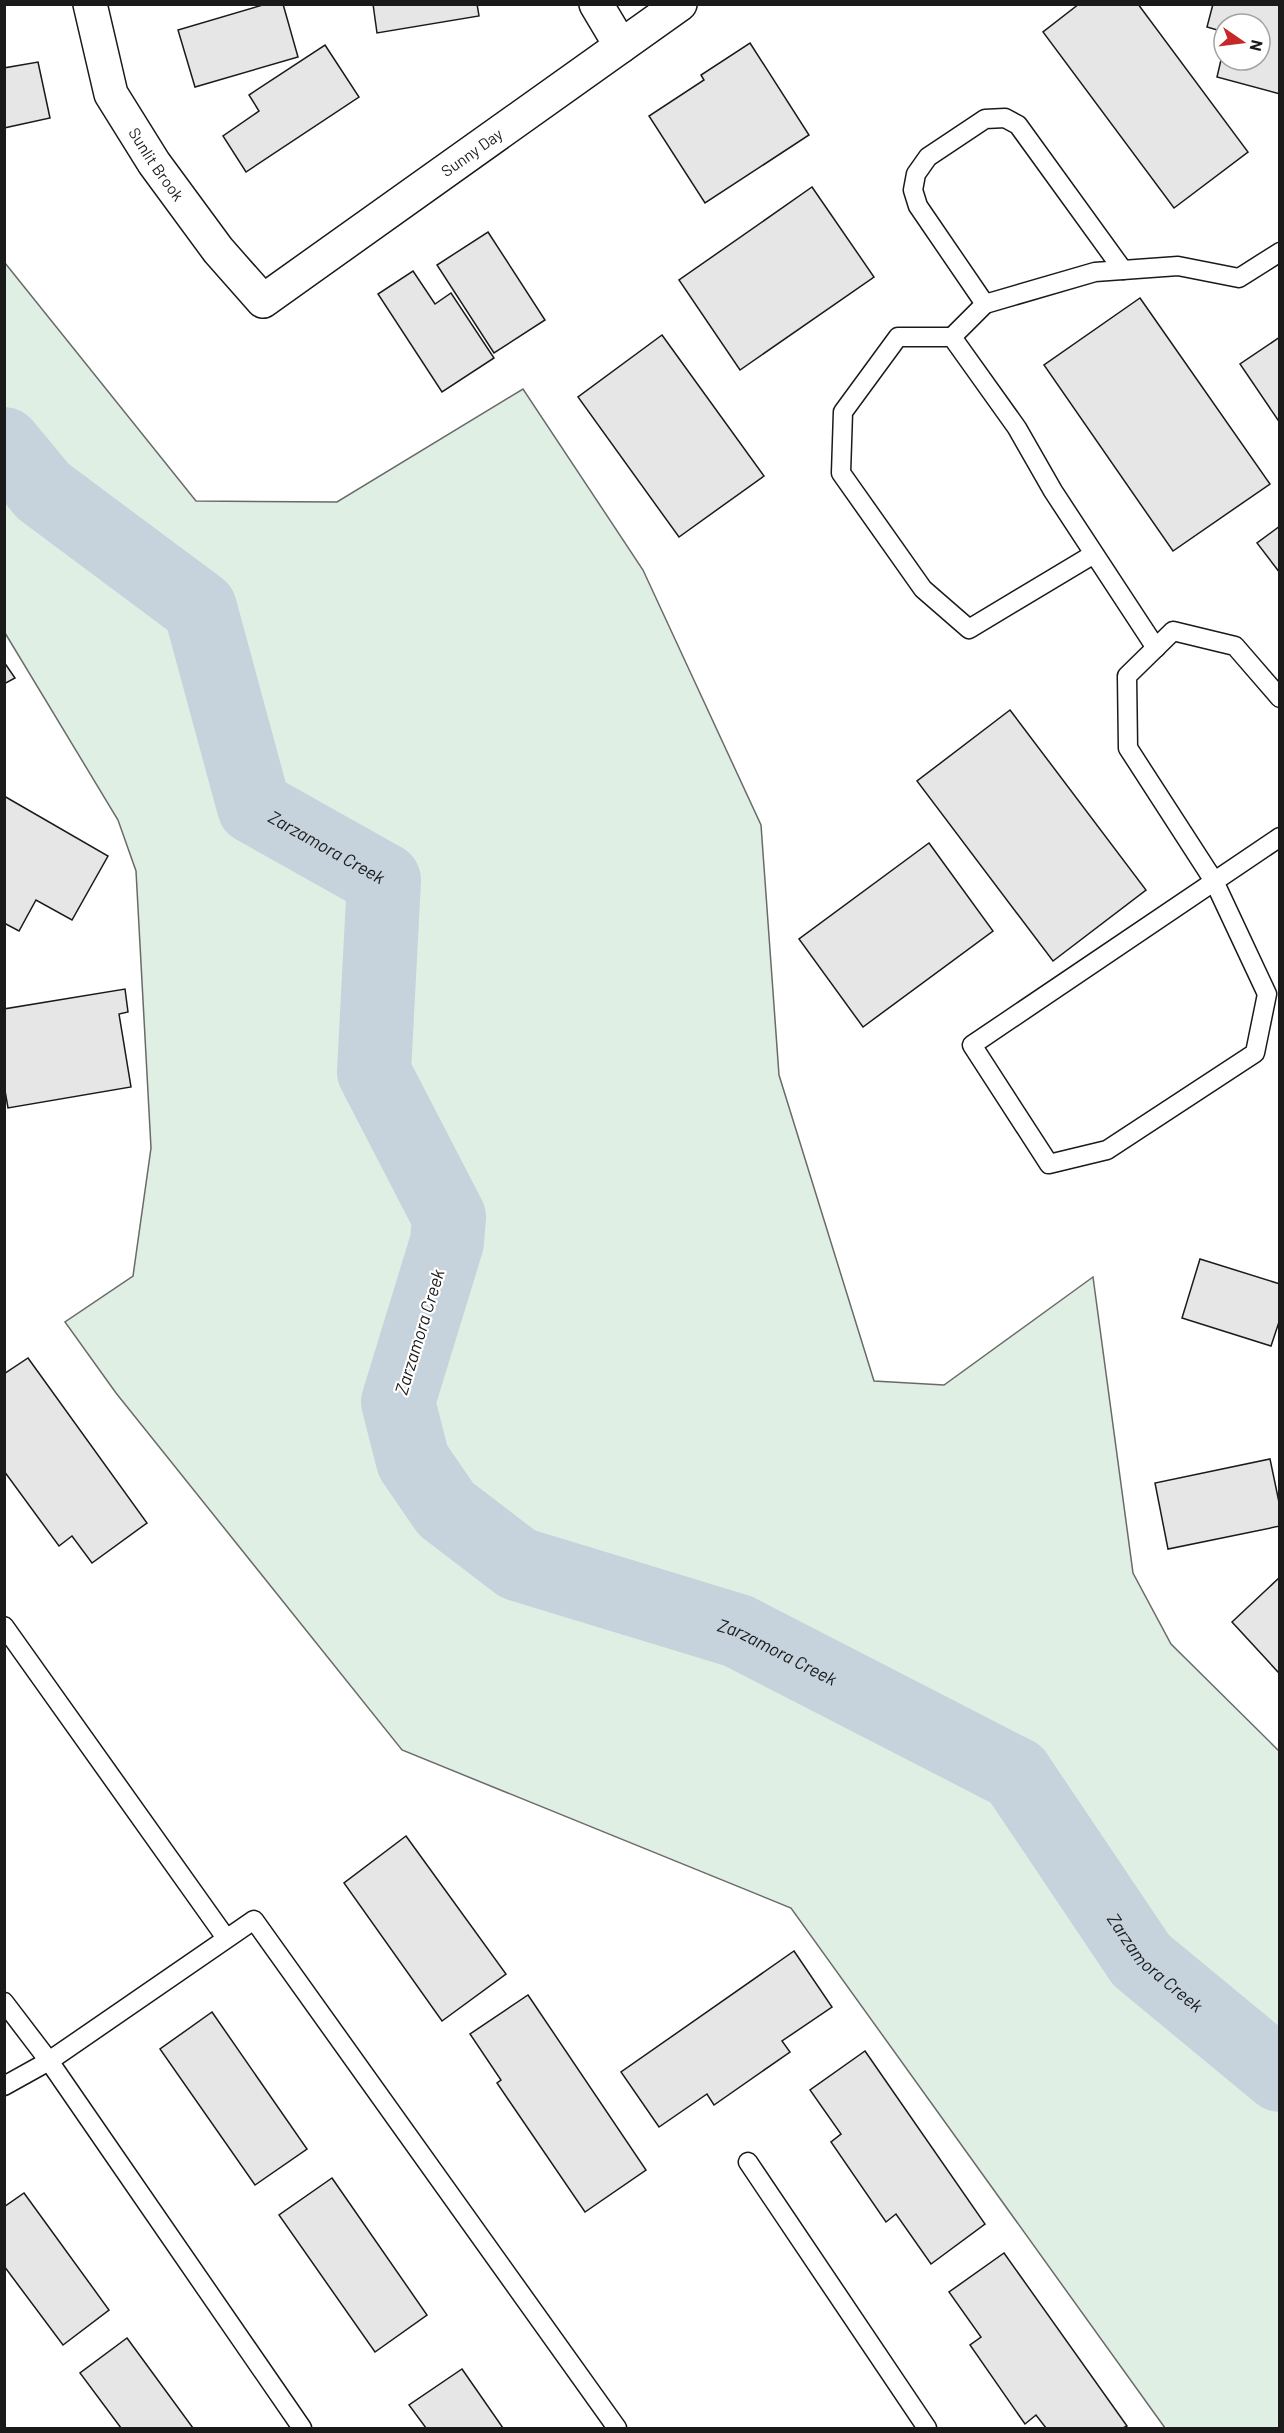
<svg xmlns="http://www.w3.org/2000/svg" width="1284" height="2433" font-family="Barlow,sans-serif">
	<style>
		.green { fill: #e0efe3; stroke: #6a6a6a; stroke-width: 1.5 }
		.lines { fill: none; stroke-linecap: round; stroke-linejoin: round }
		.river { stroke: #c6d2dc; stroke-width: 74 }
		.building { fill: #e6e6e6; stroke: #1a1a1a; stroke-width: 1.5 }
		.service-casing { stroke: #1a1a1a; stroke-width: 21 }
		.minor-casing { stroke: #1a1a1a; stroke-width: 36 }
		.service { stroke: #fff; stroke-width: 18 }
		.minor { stroke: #fff; stroke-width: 33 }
		.labels { text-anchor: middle; stroke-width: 4.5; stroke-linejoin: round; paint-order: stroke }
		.street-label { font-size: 16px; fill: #1a1a1a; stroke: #fff }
		.water-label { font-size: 18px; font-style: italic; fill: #1a1a1a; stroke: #fff }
	</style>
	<rect width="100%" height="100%" fill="#fff"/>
	<polygon class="green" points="5,263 196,501 337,502 523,389 643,570 761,825 779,1075 874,1381 944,1385 1093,1277 1133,1573 1171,1644 1279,1751 1279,2428 1165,2428 791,1908 402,1750 116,1393 65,1322 133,1276 151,1148 136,871 118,820 5,633"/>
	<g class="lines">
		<path class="river" id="s1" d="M4,444L43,491L200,608L254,807L384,880L374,1072L449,1217L447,1242L398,1402L413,1461L446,1509L518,1564L738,1631L1016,1774L1141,1960L1280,2075"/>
	</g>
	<g class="building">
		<polygon points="266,4 283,4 298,57 195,87 178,30"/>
		<polygon points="373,4 477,4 479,16 377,33"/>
		<polygon points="1079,4 1138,4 1248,152 1174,208 1043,32"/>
		<polygon points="1213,4 1280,4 1280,94 1217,77 1224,47 1224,60 1260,60 1260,24 1224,24 1224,32 1207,27"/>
		<polygon points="750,43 809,135 705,203 649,116 704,80 701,75"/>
		<polygon points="325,45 359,97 246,172 223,136 259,111 249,95"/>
		<polygon points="38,62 50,118 4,128 4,68"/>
		<polygon points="812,187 874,277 740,370 679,280"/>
		<polygon points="488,232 545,320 494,353 437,265"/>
		<polygon points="413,271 435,304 451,293 494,358 442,392 378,294"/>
		<polygon points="1140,298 1270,484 1173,551 1044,365"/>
		<polygon points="662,335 764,476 679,537 578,397"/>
		<polygon points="1280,337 1280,423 1240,364"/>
		<polygon points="1280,526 1280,573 1257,543"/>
		<polygon points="4,662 15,678 4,684"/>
		<polygon points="1010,710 1146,890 1053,961 917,781"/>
		<polygon points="4,796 108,856 72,920 36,900 19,931 4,923"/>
		<polygon points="929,843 993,931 863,1027 799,939"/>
		<polygon points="125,989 128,1012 119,1014 131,1087 8,1108 4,1085 4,1009"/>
		<polygon points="1200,1259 1280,1284 1280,1319 1271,1346 1182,1318"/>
		<polygon points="28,1358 147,1523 92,1563 72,1536 59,1546 4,1471 4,1374"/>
		<polygon points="1270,1459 1280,1507 1280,1526 1168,1549 1155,1483"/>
		<polygon points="1280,1577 1280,1671 1278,1672 1232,1622"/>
		<polygon points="406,1836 506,1974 442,2021 344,1883"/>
		<polygon points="794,1951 832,2007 782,2041 790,2052 714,2105 707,2094 659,2127 621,2072"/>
		<polygon points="528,1995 646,2170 585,2212 497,2083 501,2080 470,2034"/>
		<polygon points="212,2012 307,2149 255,2185 160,2049"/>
		<polygon points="865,2051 985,2224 931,2264 896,2214 886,2222 831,2142 841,2134 810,2090"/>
		<polygon points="332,2178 427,2315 375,2352 279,2215"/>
		<polygon points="24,2193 109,2310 63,2345 4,2266 4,2207"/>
		<polygon points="1004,2253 1127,2426 1123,2428 1046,2428 1036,2415 1025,2424 970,2345 981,2337 949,2292"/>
		<polygon points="127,2338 193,2428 121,2428 80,2373"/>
		<polygon points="462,2369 503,2428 426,2428 409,2405"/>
	</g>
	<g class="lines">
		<defs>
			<g id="service">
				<polyline points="985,304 918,206 913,190 916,174 928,157 985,119 1005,118 1018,125 1123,270"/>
				<polyline points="952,337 985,304 1095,272 1178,266 1239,278 1280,252"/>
				<polyline points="1094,554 969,629 923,589 841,473 843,412 898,337 952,337 1017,428 1053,491 1156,648"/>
				<polyline points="1280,698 1235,646 1173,631 1127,676 1128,748 1214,881 1267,994 1255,1053 1107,1150 1049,1164 972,1045 1280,837"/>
				<polyline points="4,1626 226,1938"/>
				<polyline points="4,2002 49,2061 302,2428"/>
				<polyline points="4,2086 49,2061 254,1920 617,2428"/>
				<polyline points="748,2162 927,2428"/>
			</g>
			<g id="minor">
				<path id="s2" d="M90,4L111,94L154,163L218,250L263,301L680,4"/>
				<polyline points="596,4 621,46"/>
			</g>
		</defs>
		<use href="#service" class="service-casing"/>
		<use href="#minor" class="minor-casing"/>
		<use href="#service" class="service"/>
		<use href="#minor" class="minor"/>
	</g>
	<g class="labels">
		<g class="street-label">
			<text dy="6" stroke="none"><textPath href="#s2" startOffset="606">Sunny Day</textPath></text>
			<text dy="6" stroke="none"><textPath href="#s2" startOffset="176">Sunlit Brook</textPath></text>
		</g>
		<g class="water-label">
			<text dy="6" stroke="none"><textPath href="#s1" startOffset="546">Zarzamora Creek</textPath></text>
			<text transform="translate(420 1332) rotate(-73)" y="6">Zarzamora Creek</text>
			<text dy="6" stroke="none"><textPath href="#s1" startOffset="1644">Zarzamora Creek</textPath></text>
			<text dy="6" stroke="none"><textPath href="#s1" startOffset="2148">Zarzamora Creek</textPath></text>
		</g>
	</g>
	<rect width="1284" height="2433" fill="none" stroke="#1a1a1a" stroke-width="12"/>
	<g transform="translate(1242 42) rotate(104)"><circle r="28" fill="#ffffff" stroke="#a3a3a3" stroke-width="1.5"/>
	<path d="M0-4.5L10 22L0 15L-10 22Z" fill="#c62828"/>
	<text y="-9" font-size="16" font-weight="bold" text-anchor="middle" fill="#1a1a1a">N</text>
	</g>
</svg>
